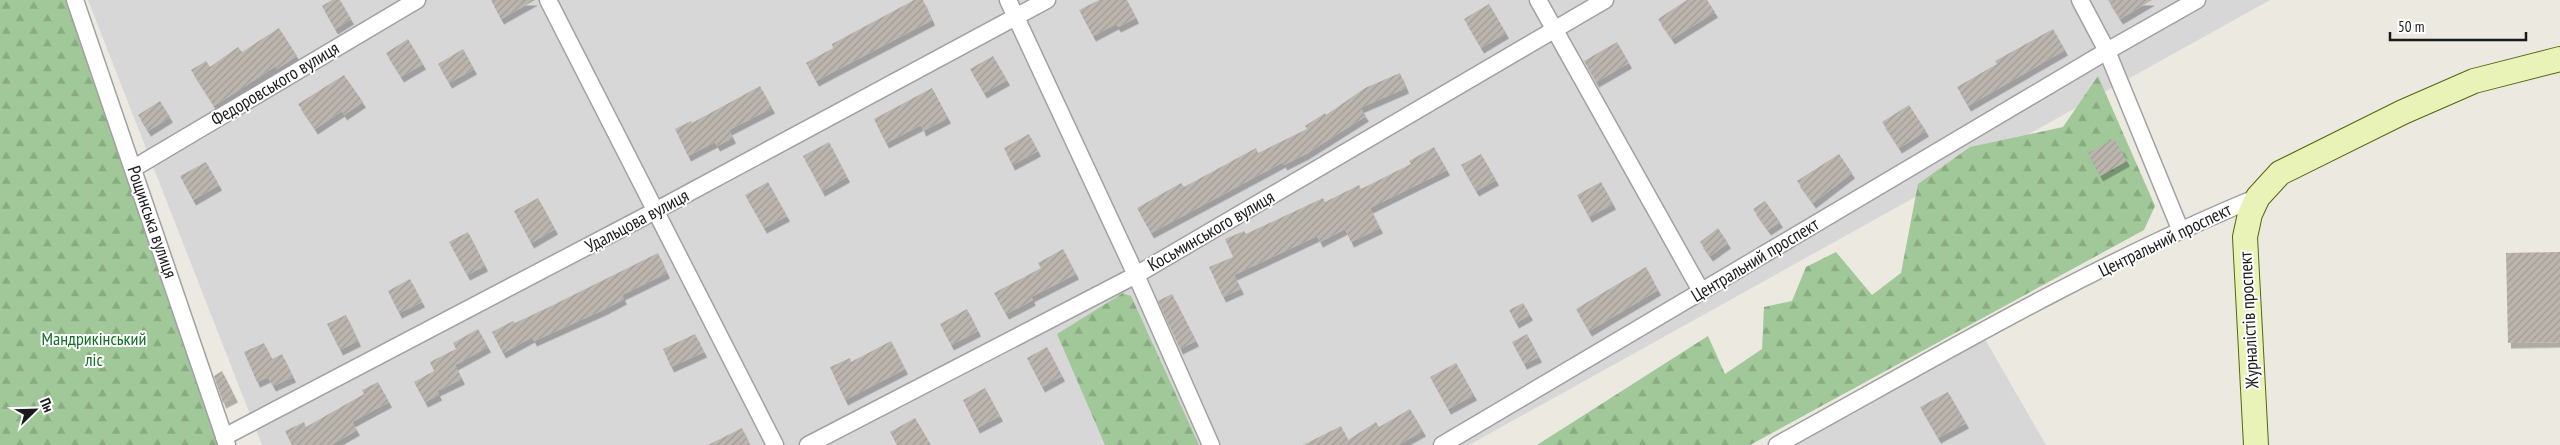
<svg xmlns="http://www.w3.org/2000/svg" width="2560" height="445" font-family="'PT Sans Narrow',sans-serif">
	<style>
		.residential { fill: #d8d7d7 }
		.forest { fill: url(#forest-firs) }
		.building { fill: url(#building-hatch); filter: url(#shadow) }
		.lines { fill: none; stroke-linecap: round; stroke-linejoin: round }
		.minor-casing { stroke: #a1a1a1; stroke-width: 19 }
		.secondary-casing { stroke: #53660d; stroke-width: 26 }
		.minor { stroke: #fff; stroke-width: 16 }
		.secondary { stroke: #eaf3b7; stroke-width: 24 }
		.labels { text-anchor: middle; stroke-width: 4; stroke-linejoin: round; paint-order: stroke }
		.street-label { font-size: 18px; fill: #1a1a1a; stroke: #fff }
		.park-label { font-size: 18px; fill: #136e25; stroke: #fff }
	</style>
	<defs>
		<pattern id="forest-firs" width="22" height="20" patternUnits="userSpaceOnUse" patternTransform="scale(1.25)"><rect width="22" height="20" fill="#a1c898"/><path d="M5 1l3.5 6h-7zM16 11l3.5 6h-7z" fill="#8aab82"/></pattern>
		<pattern id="building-hatch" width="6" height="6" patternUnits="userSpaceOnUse" patternTransform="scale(1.25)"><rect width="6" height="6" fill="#bbb5ae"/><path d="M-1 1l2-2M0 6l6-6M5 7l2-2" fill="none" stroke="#a09b95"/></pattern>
		<filter id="shadow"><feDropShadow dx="3" dy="5.5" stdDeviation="0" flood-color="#0004"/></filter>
	</defs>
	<rect width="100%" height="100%" fill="#ebe9e0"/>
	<g class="residential">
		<polygon points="88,0 2270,0 1469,445 262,445"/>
		<polygon points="1982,334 2046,445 1785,445"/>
	</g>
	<g class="forest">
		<polygon points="0,0 75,0 227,445 0,445"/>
		<polygon points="2098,76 2155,206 2144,230 1750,445 1537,445 1708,336 1725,374 1762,349 1764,307 1792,301 1806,267 1836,252 1872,295 1901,273 1918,184 1970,147 2063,127"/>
		<polygon points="1123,293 1131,296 1199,445 1105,445 1057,334"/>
	</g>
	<g class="building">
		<polygon points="332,0 340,0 351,19 335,29 322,6"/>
		<polygon points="491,0 535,0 501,19"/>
		<polygon points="914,0 923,0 932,20 816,81 806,63 833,48 832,44"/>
		<polygon points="1099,0 1127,0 1136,18 1118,27 1116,24 1093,36 1079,10"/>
		<polygon points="1687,0 1707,0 1715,12 1672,39 1658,19"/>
		<polygon points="2108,0 2152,0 2120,19"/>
		<polygon points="1489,4 1506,33 1481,48 1464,19"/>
		<polygon points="279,28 297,56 277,69 276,66 214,106 191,70 206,61 210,67 238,47 242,52"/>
		<polygon points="2053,29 2065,50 1968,106 1957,87 1997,64 1995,61"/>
		<polygon points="408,39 423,64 401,77 386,53"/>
		<polygon points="1617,42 1629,63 1596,82 1584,61"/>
		<polygon points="463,49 474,69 449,83 438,64"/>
		<polygon points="993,56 1007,80 984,93 970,69"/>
		<polygon points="1400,73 1406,88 1360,108 1366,116 1306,154 1284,165 1283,162 1151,233 1137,208 1181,183 1184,187 1256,148 1258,153 1307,129 1305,126 1325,113 1326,115 1365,88"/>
		<polygon points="344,75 363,102 344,115 342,111 315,129 298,104"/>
		<polygon points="760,86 772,108 729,130 733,138 717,146 715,142 688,156 675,129 691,121 692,123"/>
		<polygon points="932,88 948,118 923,131 921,125 886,143 874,119"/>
		<polygon points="160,101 170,117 148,131 138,115"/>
		<polygon points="1909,105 1926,131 1899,148 1882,122"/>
		<polygon points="1029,134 1038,151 1012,165 1004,148"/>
		<polygon points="2114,139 2127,161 2100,176 2088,153"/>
		<polygon points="829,142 847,177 822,191 803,156"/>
		<polygon points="1434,147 1447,170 1370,208 1380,228 1351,242 1345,229 1320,242 1317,236 1234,275 1241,289 1223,297 1209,267 1233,257 1225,239 1244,231 1246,234 1323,198 1325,202 1359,185 1361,189 1411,164 1409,161"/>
		<polygon points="1481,154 1496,180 1476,191 1461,165"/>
		<polygon points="1839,154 1852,173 1813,203 1797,181"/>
		<polygon points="206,162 219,185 193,200 180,176"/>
		<polygon points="768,182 787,216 764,228 745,195"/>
		<polygon points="1601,182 1613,204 1589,217 1577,195"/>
		<polygon points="538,198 555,229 531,243 514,211"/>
		<polygon points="1765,201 1780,222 1768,230 1753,209"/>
		<polygon points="1718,228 1728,243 1710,256 1700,242"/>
		<polygon points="468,232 485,266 467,275 449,242"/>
		<polygon points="1063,249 1076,274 1031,297 1033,300 1006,314 994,293 1041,268 1038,263"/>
		<polygon points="2560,252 2560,342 2508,343 2506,253"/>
		<polygon points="658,253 667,273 622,295 624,299 603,310 534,341 532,337 503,353 492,332 513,321 515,323 547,308"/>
		<polygon points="1646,267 1658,290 1589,331 1576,309"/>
		<polygon points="410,279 422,302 399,313 388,291"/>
		<polygon points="1172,294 1196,341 1180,349 1158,301"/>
		<polygon points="1523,303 1530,315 1516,323 1509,310"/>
		<polygon points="967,309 978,331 951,345 940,324"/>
		<polygon points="346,315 358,341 340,350 327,324"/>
		<polygon points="478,329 488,347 455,365 462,379 437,391 439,395 425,402 414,382 434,371 430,362 456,349 453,343"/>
		<polygon points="695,334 704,352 671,367 663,349"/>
		<polygon points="1527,334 1539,357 1524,364 1512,342"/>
		<polygon points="891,341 905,369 845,400 830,367 850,358 851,362"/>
		<polygon points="264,343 272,359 282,354 293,377 273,386 268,377 257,382 244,352"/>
		<polygon points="1047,347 1062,376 1042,387 1027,358"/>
		<polygon points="1456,363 1474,395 1448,409 1430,377"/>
		<polygon points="222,371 235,397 223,403 214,376"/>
		<polygon points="378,382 389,402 352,422 357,430 331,445 292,445 285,431 304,422 306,427 364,394 362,390"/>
		<polygon points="985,388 1000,416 977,428 963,400"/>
		<polygon points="1948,392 1966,423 1938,438 1920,407"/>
		<polygon points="1410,409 1423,431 1398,445 1303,445 1341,426 1348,440 1376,422 1379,427"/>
		<polygon points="915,418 931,445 897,445 890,432"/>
		<polygon points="742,428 750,445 708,445"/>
	</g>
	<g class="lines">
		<defs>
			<g id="minor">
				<polyline points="75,0 227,445"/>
				<polyline points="548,0 775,445"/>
				<polyline points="1008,0 1136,275 1211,445"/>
				<polyline points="1538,0 1701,291"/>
				<polyline points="2080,0 2107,51 2180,229"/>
				<polyline points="134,168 417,0"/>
				<polyline points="224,437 655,211 1047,0"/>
				<polyline points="808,445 1136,275 1605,0"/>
				<polyline points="1442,445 2107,51 2197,0"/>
				<path d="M1777,445C1935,358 2092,265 2258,197"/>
			</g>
			<polyline id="secondary" points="2256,445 2245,237 2250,214 2258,197 2280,173 2403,112 2474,81 2560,59"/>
		</defs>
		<use href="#minor" class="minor-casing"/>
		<use href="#secondary" class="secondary-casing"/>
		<use href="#minor" class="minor"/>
		<use href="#secondary" class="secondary"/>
	</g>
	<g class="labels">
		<g class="street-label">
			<text transform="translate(275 84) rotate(-31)" y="6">Федоровського вулиця</text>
			<text transform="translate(637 221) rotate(-28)" y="6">Удальцова вулиця</text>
			<text transform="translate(152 222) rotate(71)" y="6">Рощинська вулиця</text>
			<text transform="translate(1211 231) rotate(-30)" y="6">Косьминського вулиця</text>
			<text transform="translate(2165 240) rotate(-26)" y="6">Центральний проспект</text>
			<text transform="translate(1755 260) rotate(-31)" y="6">Центральний проспект</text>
			<text transform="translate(2249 320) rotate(-93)" y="6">Журналістів проспект</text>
		</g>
		<g class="park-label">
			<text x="94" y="345">Мандрикінський<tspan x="94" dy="21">ліс</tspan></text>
		</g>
	</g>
	<g transform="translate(35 410) rotate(67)" stroke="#ffffff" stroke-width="4" paint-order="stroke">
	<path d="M0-4L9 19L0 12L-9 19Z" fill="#1a1a1a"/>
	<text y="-8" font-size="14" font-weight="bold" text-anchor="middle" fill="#1a1a1a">Пн</text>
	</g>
	<path d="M2390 32v8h136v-8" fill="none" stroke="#1a1a1a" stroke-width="2.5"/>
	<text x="2398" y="32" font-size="15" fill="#1a1a1a" stroke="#ffffff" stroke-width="4" paint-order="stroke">50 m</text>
</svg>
